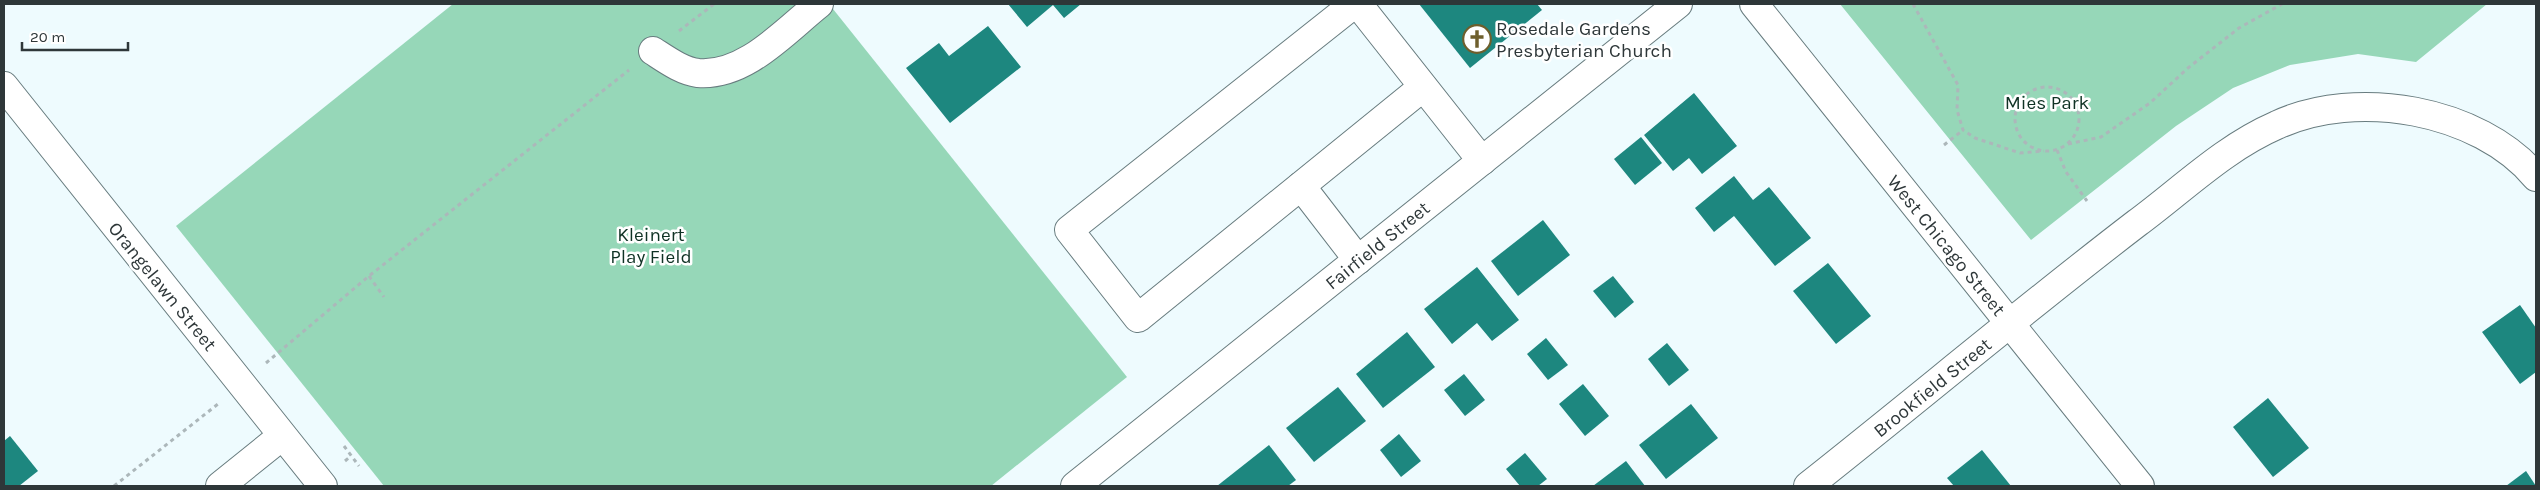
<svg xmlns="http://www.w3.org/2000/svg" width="2540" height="490" font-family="Karla,sans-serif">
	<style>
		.green { fill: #96d7b8 }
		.building { fill: #1d877f }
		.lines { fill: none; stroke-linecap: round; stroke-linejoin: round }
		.minor-casing { stroke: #687c7f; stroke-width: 30 }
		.path { stroke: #acb7ba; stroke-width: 3; stroke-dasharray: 4 4; stroke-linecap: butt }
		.minor { stroke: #fff; stroke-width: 28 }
		.labels { text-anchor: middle; stroke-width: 5; stroke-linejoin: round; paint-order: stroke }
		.poi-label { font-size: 19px; fill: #2e3739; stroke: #fff; text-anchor: start }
		.park-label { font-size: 19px; fill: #0f3224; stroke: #fff }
		.street-label { font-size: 19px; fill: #2e3739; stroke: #fff }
	</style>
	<rect width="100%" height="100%" fill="#eefbfe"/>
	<g class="green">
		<polygon points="453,4 829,4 1127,377 991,486 384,486 176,226"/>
		<polygon points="1840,4 2487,4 2416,62 2358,54 2290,65 2233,88 2176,126 2031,240"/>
	</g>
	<g class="building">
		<polygon points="1008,4 1081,4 1064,18 1053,5 1027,27"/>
		<polygon points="1419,4 1537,4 1542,10 1470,68"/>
		<polygon points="988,26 1021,67 950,123 906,68 939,43 949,56"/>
		<polygon points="1694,93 1737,146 1702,174 1689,158 1673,171 1644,135"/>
		<polygon points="1641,137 1662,163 1635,185 1614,159"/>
		<polygon points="1734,176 1753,200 1769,187 1811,238 1775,266 1734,216 1714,232 1695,208"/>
		<polygon points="1543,220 1570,255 1518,296 1491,261"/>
		<polygon points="1828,263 1871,316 1836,344 1793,291"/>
		<polygon points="1477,267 1519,320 1492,341 1477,323 1452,344 1424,309"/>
		<polygon points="1613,276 1634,302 1615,318 1593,291"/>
		<polygon points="2520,305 2536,328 2536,372 2520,384 2482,332"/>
		<polygon points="1407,332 1435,367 1383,408 1356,374"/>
		<polygon points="1546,338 1568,365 1548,380 1527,354"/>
		<polygon points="1667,343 1689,370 1669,386 1648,359"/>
		<polygon points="1464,374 1485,400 1465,416 1444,390"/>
		<polygon points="1583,384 1609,416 1585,436 1559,404"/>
		<polygon points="1338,387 1366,421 1314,462 1286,428"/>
		<polygon points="2268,398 2309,448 2273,477 2233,427"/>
		<polygon points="1691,404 1718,438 1666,479 1639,445"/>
		<polygon points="1399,434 1421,461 1401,477 1380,450"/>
		<polygon points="10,436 38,471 19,486 4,486 4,441"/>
		<polygon points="1269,445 1296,480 1288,486 1217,486"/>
		<polygon points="1982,450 2011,486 1954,486 1947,478"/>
		<polygon points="1525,453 1547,479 1538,486 1520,486 1506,469"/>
		<polygon points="1626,461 1645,486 1593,486"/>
		<polygon points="2526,471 2536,486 2506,486"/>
	</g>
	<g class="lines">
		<defs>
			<g id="minor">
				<polyline points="1354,4 1069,230 1138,318 1423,87"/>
				<polyline points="1358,4 1482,161"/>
				<polyline points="1754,4 2140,486"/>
				<path d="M653,51C667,60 682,71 698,73C745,77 785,31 819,4"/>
				<polyline points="4,86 323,486"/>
				<polyline points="1301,186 1358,260"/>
				<polyline points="220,486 282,436"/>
				<polyline points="1075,486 1678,4"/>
				<path d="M1808,486C1918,399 2026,308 2137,223C2183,189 2224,148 2277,125C2356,88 2479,109 2536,177"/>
			</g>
		</defs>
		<use href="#minor" class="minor-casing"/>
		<g class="path">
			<polyline points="1913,4 1958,85 1957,110 1963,130 1975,138 2020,153 2044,151"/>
			<polyline points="679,31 714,4"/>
			<circle cx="2047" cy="119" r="32"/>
			<polyline points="2068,144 2101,137 2150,103 2188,68 2239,28 2282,4"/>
			<polyline points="1944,145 1963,130"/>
			<polyline points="2057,150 2066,172 2087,201"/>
			<polyline points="369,276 384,297"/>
			<polyline points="266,363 369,276 629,70"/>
			<polyline points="344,446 359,466"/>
			<polyline points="345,461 351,456"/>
			<polyline points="114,486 218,404"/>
		</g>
		<use href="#minor" class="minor"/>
	</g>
	<defs>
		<symbol id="church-ring" viewBox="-11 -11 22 22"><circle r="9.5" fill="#fff" stroke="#6e5f2d" stroke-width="1.5"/><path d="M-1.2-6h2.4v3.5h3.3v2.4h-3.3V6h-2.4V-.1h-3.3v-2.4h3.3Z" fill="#6e5f2d"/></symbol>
	</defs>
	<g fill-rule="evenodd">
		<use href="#church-ring" x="1461" y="23" width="32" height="32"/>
	</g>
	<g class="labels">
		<g class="poi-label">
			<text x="1496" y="35">Rosedale Gardens<tspan x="1496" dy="22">Presbyterian Church</tspan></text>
		</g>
		<g class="park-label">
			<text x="2047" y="109">Mies Park</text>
			<text x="651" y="241">Kleinert<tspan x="651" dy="22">Play Field</tspan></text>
		</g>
		<g class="street-label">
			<text transform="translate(1377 245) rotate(-39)" y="7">Fairfield Street</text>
			<text transform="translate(1947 245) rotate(51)" y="7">West Chicago Street</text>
			<text transform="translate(163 286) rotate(51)" y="7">Orangelawn Street</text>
			<text transform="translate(1932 387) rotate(-39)" y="7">Brookfield Street</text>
		</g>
	</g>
	<rect width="2540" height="490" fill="none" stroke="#2e3739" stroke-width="10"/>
	<path d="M22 42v8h106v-8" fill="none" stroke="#2e3739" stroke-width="2.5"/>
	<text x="30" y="42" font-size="15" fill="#2e3739" stroke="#ffffff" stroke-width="4" paint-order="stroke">20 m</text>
</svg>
